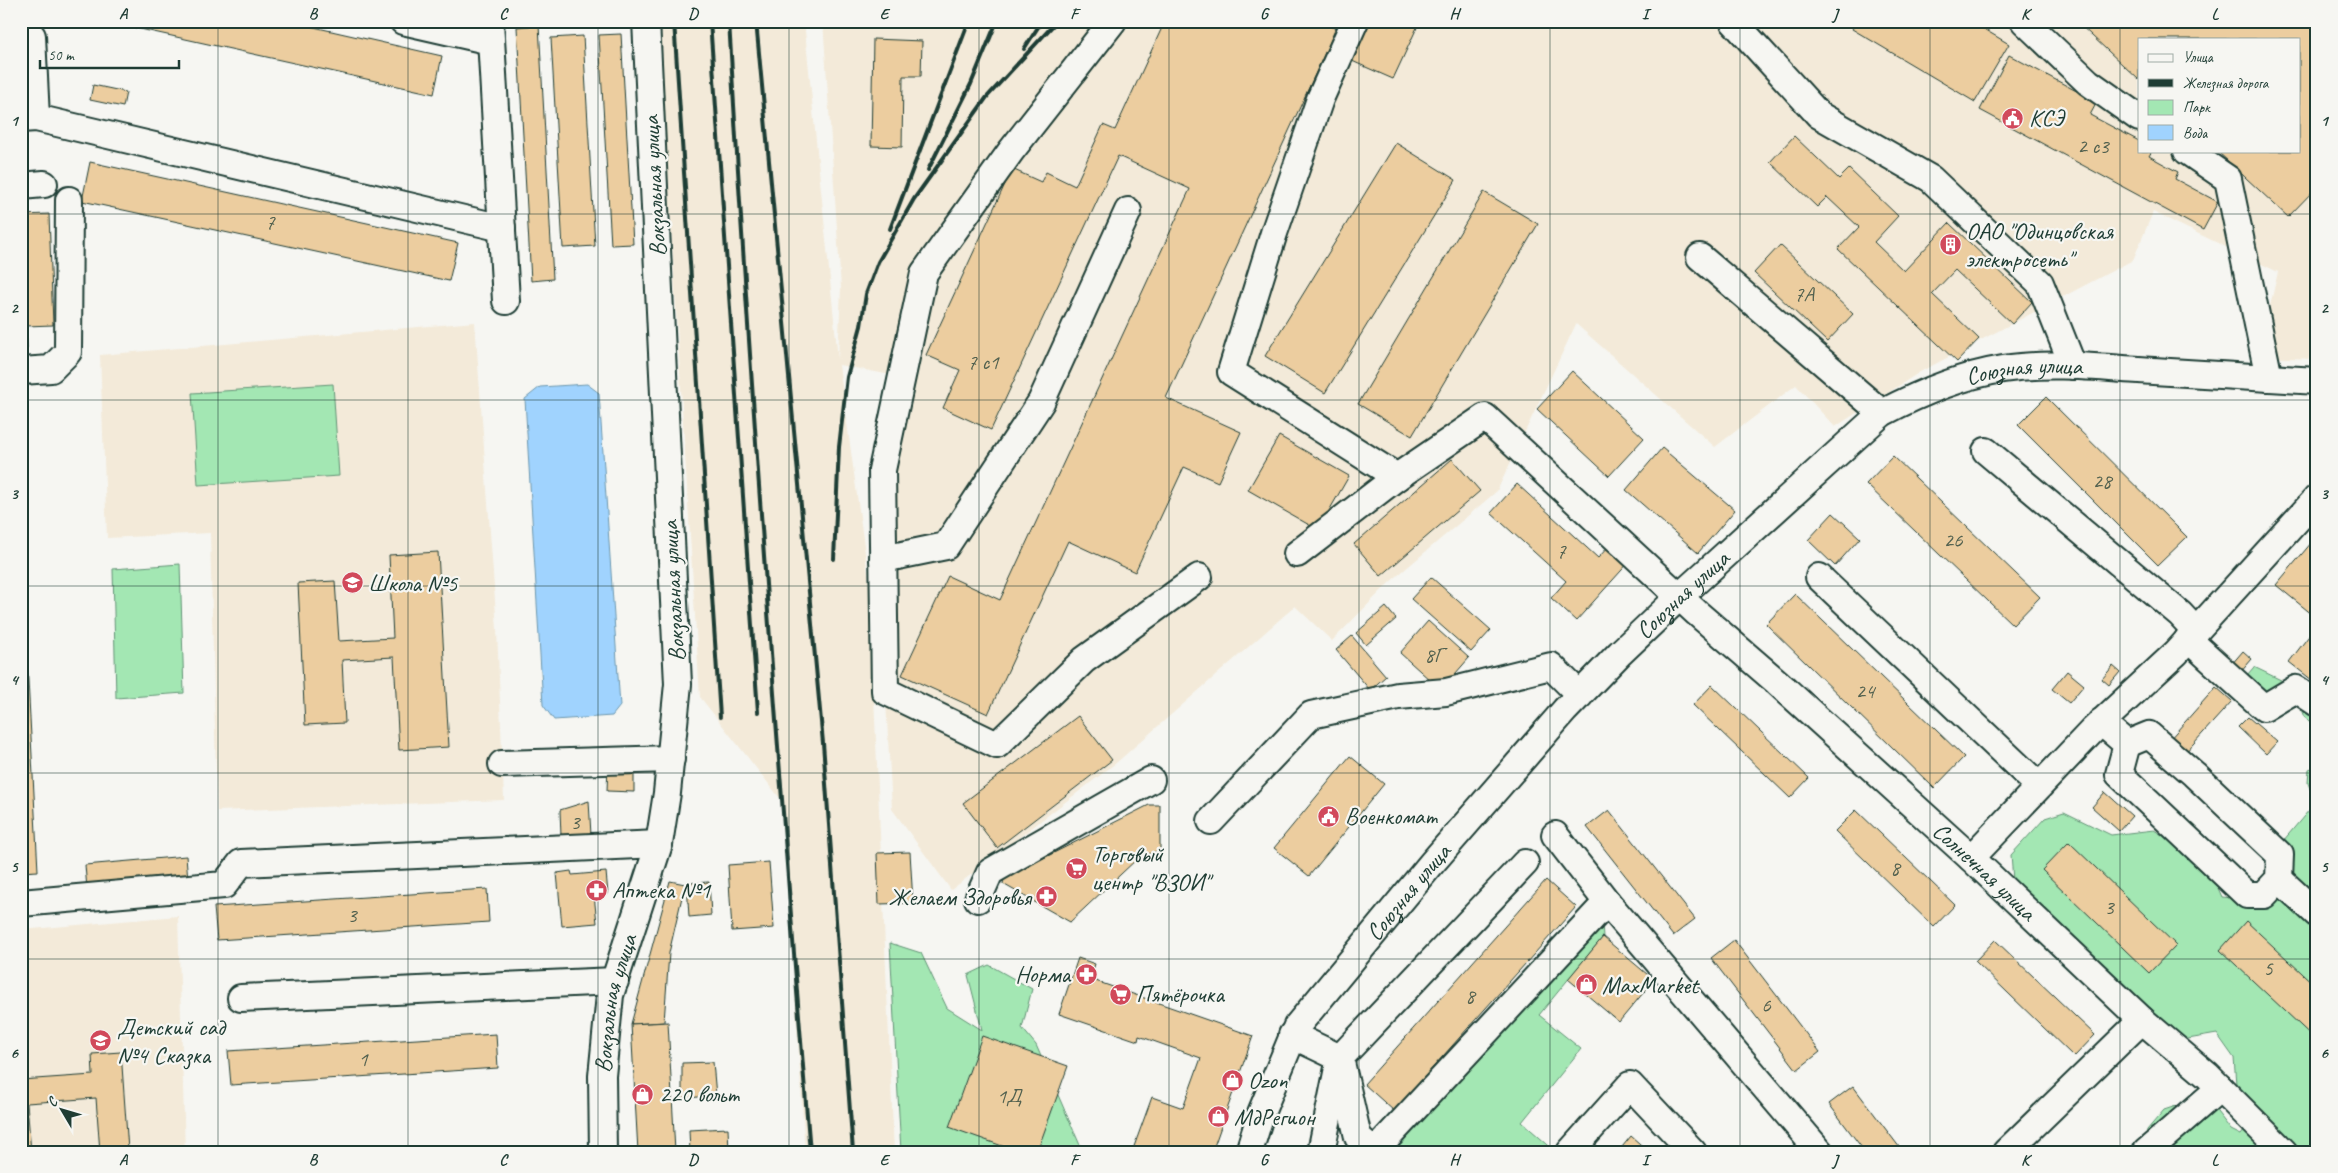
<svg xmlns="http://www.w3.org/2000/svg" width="2338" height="1173" font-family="Caveat,sans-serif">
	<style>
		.built { fill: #f3ead9; fill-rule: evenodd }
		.green { fill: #a3e7b3; stroke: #619274 }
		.water { fill: #a0d3fe; stroke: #6c97ad }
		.building { fill: #eccd9f; stroke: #1f3d34 }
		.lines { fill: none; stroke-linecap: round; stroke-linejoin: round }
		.minor-casing { stroke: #1f3d34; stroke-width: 30 }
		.minor { stroke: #f6f6f2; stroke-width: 26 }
		.rail { stroke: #1f3d34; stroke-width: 4 }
		.grid { fill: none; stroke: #1f3d34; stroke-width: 1; stroke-opacity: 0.55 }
		.labels { text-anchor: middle; stroke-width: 4.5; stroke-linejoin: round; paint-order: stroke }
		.number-label { font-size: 21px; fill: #52614f }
		.poi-label { font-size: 24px; fill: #1f3d34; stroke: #f6f6f2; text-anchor: start }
		.street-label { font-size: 24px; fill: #1f3d34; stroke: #f6f6f2 }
		.neatline { fill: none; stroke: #1f3d34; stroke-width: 2 }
		.grid-label { font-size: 16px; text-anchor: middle; font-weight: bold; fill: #1f3d34 }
	</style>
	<rect width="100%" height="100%" fill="#f6f6f2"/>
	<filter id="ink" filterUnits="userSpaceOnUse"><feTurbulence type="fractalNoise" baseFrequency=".02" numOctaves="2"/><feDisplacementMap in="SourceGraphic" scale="10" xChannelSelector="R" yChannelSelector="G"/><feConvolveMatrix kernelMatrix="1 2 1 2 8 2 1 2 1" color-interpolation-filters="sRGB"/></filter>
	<g filter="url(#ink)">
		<g class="built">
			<path d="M660,21H804L838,359L841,288L823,21H2317V359L2258,357L2278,272L2153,212L2133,260L1920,372L1835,427L1796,385L1715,447L1576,324L1497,491L1390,582L1332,641L1295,606L1116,763L951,890L892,809L884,666L891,375L839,365L869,582L894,1152H805L783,802L700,697L670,211ZM2139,39H2299V151H2139Z"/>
			<polygon points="475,322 497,629 504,800 217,811 210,533 107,538 100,355"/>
			<polygon points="178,916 185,1152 21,1152 21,930"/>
		</g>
		<g class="green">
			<polygon points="333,384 339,476 198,485 192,393"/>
			<polygon points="180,564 184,693 116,698 113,569"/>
			<polygon points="2254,667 2285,682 2317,687 2317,727 2304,717 2296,697 2274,702 2247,675"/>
			<polygon points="2317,766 2317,851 2315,856 2317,858 2317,1151 2151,1152 2145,1142 2147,1130 2164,1110 2194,1100 2214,1108 2231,1130 2241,1135 2247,1127 2236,1084 2234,1058 2217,1034 2182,1040 2014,893 2011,855 2045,818 2064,812 2111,835 2154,830 2172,841 2218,888 2222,897 2233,898 2270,879 2278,847 2315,803 2308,783 2309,769"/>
			<polygon points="1601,908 1603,937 1539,1015 1581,1049 1522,1122 1556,1152 1385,1152"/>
			<polygon points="890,943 921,953 947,1008 982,1030 968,975 989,965 1032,989 1022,1028 1036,1045 1083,1152 901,1152"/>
		</g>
		<polygon class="water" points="587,384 599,393 620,706 612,716 554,720 543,705 525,399 540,387"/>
		<g class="building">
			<polygon points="104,21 287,21 442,56 434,94"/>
			<polygon points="1165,21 1319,21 1336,29 1166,398 1241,432 1218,482 1184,467 1135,572 1068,541 988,714 902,675 948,576 1000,600 1190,189 1118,156 991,430 943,408 960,370 926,355 1012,169 1041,182 1046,172 1075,186 1103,125 1115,130"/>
			<polygon points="1370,21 1420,21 1393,79 1352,61"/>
			<polygon points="1857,21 1970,21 2009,44 1975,102 1852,29"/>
			<polygon points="2076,21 2317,21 2317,187 2288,217 2217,151 2299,151 2299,39 2139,39 2139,80"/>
			<polygon points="539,25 553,279 531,281 517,27"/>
			<polygon points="621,34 633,244 611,245 599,35"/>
			<polygon points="583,36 595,246 563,248 551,38"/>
			<polygon points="873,39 922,41 921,76 903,76 902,147 871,146"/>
			<polygon points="2009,55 2097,102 2090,115 2139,141 2139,151 2152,151 2149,156 2178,172 2175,179 2218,202 2203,230 1980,110"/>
			<polygon points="93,85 126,92 123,107 90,100"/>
			<polygon points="1794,136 1839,179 1849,169 1898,216 1874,242 1904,271 1949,223 2032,302 2012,324 1955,270 1932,294 1979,339 1957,362 1838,249 1859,227 1827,197 1817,207 1770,162"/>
			<polygon points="1396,143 1456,180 1325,393 1265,356"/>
			<polygon points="90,162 458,243 449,281 82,201"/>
			<polygon points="1484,192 1538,224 1412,436 1358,404"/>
			<polygon points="49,214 53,325 26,326 27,348 21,348 21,215"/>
			<polygon points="1780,245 1853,314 1827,342 1754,273"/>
			<polygon points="1572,371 1644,438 1609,476 1537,409"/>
			<polygon points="2046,397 2187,537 2158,565 2018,425"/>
			<polygon points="1279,436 1349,476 1318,530 1248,490"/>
			<polygon points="1662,448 1735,510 1698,553 1626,490"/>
			<polygon points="1893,456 2040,597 2013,625 1866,484"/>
			<polygon points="1452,459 1480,491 1381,576 1354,544"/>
			<polygon points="1517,484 1598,558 1611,544 1630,561 1576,621 1551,598 1566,581 1491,513"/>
			<polygon points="1833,513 1860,538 1835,566 1808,540"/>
			<polygon points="2317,536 2317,611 2313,615 2276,585"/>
			<polygon points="21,545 38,871 21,872"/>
			<polygon points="438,552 449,747 399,750 394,657 342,660 345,723 305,725 298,583 335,581 339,641 393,638 389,555"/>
			<polygon points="1431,577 1491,630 1471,652 1411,599"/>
			<polygon points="1795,594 1964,757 1934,788 1766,624"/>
			<polygon points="1386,607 1396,619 1366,645 1356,633"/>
			<polygon points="1428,621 1469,658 1441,690 1400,653"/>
			<polygon points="2315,628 2317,630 2317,684 2289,662"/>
			<polygon points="1352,636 1386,676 1370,690 1336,650"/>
			<polygon points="2243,651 2252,659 2240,673 2231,665"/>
			<polygon points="2113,666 2120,672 2109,685 2102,679"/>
			<polygon points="2067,671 2084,685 2069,703 2052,689"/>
			<polygon points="1712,685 1809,778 1790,798 1693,705"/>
			<polygon points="2216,687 2232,701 2184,754 2169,740"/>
			<polygon points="1078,716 1112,760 997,848 963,803"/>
			<polygon points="2248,717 2277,742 2266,754 2238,727"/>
			<polygon points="1350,756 1384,784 1309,876 1274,848"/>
			<polygon points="608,764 634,764 634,792 607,791"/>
			<polygon points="2105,792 2132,816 2119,831 2092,807"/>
			<polygon points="589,801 591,835 561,836 560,810"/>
			<polygon points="1149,805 1160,805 1160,850 1138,858 1070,922 1003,884 1004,878"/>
			<polygon points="1609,810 1695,919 1673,936 1587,827"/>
			<polygon points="1856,810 1955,905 1934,927 1835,831"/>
			<polygon points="2069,842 2176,945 2149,973 2042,870"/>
			<polygon points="910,852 913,903 879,904 877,853"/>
			<polygon points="186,856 188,880 87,889 85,865"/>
			<polygon points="769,862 774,928 732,931 728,865"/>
			<polygon points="571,871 572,875 606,872 608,894 594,895 597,923 562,926 557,873"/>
			<polygon points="1546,880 1576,907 1394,1111 1364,1084"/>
			<polygon points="670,881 685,884 669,953 664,1022 631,1024"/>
			<polygon points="709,882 711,915 689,917 687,883"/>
			<polygon points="487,889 489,922 217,940 214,907"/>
			<polygon points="2246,921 2317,987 2317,1041 2220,950"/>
			<polygon points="1603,937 1654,980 1619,1022 1568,979"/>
			<polygon points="1734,940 1820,1052 1797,1070 1711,958"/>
			<polygon points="1995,940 2095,1035 2074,1057 1975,961"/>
			<polygon points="1078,958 1095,964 1090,979 1253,1036 1212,1152 1160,1152 1152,1149 1151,1152 1132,1152 1152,1097 1183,1108 1201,1058 1139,1036 1138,1041 1059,1014"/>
			<polygon points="668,1022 675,1152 638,1152 631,1024"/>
			<polygon points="496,1034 498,1068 231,1085 228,1051"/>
			<polygon points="982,1036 1068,1066 1037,1152 1019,1152 949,1127"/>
			<polygon points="121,1052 128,1150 100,1152 96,1098 27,1103 31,1152 21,1152 21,1080 93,1075 92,1054"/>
			<polygon points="713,1062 716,1096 682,1098 682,1063"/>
			<polygon points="1853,1086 1903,1152 1865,1152 1829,1104"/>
			<polygon points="728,1128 729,1152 690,1152 689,1130"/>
			<polygon points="1631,1136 1649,1152 1618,1152"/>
		</g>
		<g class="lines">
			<defs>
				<g id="minor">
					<polyline points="403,21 491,41"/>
					<polyline points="490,21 506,301"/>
					<polyline points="1113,21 1011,151 924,273 882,470 885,691 997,745 1084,660 1199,577"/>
					<polyline points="1355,21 1320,99 1274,233 1231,372 1397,477"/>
					<polyline points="1733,21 1819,115 1931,179 2040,283 2073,366"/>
					<polyline points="2024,21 2088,82 2139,118"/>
					<polyline points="21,37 32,36 36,118"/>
					<polyline points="21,119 36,118 502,228"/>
					<polyline points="2187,151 2228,179 2269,378"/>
					<polyline points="21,186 44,184"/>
					<polyline points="1700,257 1882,413"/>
					<polyline points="21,371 51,369 68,352 69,200"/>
					<polyline points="1986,451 2180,614 2196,631"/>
					<path id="s1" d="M1297,554L1397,477L1485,417L1697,613L1777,682L1971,858L2142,1020L2208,1076L2284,1152"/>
					<polyline points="883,559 946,546 1041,402 1128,211"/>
					<polyline points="1819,577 2039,786"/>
					<polyline points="2188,639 2264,708 2296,689 2317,703"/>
					<polyline points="2101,722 2127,744 2119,774 2247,895 2264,895 2279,879 2280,855 2194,774 2149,735 2127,744"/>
					<polyline points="502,764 671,759"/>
					<polyline points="1211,821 1311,715 1398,696 1446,692 1551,666 1580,695"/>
					<polyline points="1555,835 1607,902"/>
					<polyline points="1971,858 2092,731 2176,653 2317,498"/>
					<polyline points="2279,879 2317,914"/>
					<polyline points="978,899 990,872 1151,780"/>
					<polyline points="21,903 224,885 241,863 659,844"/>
					<polyline points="241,998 615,981"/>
					<polyline points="1292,1035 1340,1058 1358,1137 1375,1152"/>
					<polyline points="1375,1151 1607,902 1820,1152"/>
					<path id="s2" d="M603,1152L602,1076L610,995L659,844L667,793L678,684L646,21"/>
					<path id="s3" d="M1249,1152L1261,1113L1297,1026L1432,863L1565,710L1620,653L1680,596L1882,413C1920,393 1960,376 2003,369C2048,362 2094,367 2139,370C2198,374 2257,377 2317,381"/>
					<polyline points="1321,1152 1340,1058 1525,863"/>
					<polyline points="1570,1152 1630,1085 1693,1152"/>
					<polyline points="2006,1152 2142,1020"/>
					<polyline points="2146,1152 2220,1088"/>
				</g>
			</defs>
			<use href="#minor" class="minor-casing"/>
			<use href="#minor" class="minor"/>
			<g class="rail">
				<polyline points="674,21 720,717"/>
				<polyline points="710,21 758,712"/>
				<path d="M729,21C751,399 779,775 810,1152"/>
				<polyline points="756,21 823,743 853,1152"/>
				<polyline points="1024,49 1042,21"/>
				<polyline points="928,170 971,84 997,21"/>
				<polyline points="890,229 969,21"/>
				<polyline points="834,559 839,447 847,377 861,326 866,294 878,262 914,199 987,97 1057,21"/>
			</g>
		</g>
	</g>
	<path class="grid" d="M218,21V1152M408,21V1152M598,21V1152M789,21V1152M979,21V1152M1169,21V1152M1359,21V1152M1550,21V1152M1740,21V1152M1930,21V1152M2120,21V1152M21,214H2317M21,400H2317M21,586H2317M21,773H2317M21,959H2317"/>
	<defs>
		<symbol id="civic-disc" viewBox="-11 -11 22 22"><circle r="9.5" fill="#d1495b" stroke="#f6f6f2"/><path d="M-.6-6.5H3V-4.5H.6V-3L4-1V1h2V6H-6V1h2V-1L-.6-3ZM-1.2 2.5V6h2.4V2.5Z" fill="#fff"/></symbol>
		<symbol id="building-disc" viewBox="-11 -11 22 22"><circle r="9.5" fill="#d1495b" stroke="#f6f6f2"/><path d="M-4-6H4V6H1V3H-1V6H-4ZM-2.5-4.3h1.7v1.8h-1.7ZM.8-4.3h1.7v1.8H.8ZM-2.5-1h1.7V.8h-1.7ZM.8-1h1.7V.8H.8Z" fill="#fff"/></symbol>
		<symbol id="school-disc" viewBox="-11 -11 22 22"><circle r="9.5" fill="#d1495b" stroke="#f6f6f2"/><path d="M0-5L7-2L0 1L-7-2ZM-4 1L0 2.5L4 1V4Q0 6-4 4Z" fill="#fff"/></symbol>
		<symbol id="supermarket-disc" viewBox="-11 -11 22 22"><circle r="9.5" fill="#d1495b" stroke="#f6f6f2"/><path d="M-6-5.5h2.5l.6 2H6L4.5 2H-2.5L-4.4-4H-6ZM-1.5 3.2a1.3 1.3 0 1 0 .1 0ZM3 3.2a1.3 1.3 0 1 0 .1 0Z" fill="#fff"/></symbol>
		<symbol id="pharmacy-disc" viewBox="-11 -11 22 22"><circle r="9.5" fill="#d1495b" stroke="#f6f6f2"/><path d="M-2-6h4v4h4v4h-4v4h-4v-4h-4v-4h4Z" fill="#fff"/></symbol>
		<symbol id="shop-disc" viewBox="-11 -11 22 22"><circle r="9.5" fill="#d1495b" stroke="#f6f6f2"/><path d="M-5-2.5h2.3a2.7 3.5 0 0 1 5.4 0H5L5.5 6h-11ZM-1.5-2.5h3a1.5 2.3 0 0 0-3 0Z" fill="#fff"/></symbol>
	</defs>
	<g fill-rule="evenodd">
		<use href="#civic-disc" x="2000" y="106" width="25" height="25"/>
		<use href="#building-disc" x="1938" y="232" width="25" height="25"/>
		<use href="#school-disc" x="340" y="570" width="25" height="25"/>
		<use href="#civic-disc" x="1316" y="804" width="25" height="25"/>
		<use href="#supermarket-disc" x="1064" y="856" width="25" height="25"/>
		<use href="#pharmacy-disc" x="584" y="878" width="25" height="25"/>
		<use href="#pharmacy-disc" x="1034" y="884" width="25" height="25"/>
		<use href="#pharmacy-disc" x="1074" y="962" width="25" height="25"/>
		<use href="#shop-disc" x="1574" y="972" width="25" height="25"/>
		<use href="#supermarket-disc" x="1108" y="982" width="25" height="25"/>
		<use href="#school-disc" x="88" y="1028" width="25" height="25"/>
		<use href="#shop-disc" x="1220" y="1068" width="25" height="25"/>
		<use href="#shop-disc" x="630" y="1082" width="25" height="25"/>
		<use href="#shop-disc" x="1206" y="1104" width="25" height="25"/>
	</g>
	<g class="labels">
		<g class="number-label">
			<text x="2093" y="153">2 с3</text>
			<text x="270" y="229">7</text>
			<text x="1804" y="301">7А</text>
			<text x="983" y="369">7 с1</text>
			<text x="2102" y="488">28</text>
			<text x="1953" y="547">26</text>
			<text x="1561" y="558">7</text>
			<text x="1434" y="662">8Г</text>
			<text x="1865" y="698">24</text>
			<text x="575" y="829">3</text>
			<text x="1895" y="875">8</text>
			<text x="2109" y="914">3</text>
			<text x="352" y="922">3</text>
			<text x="2268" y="975">5</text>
			<text x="1470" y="1003">8</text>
			<text x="1766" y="1012">6</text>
			<text x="363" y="1066">1</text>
			<text x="1009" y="1103">1Д</text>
		</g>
		<g class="poi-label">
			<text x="2029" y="126">КСЭ</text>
			<text x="1966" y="239">ОАО "Одинцовская<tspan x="1966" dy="28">электросеть"</tspan></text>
			<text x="368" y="591">Школа №5</text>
			<text x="1345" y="824">Военкомат</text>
			<text x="1092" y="862">Торговый<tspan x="1092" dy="28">центр "ВЗОИ"</tspan></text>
			<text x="612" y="898">Аптека №1</text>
			<text x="1031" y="905" text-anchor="end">Желаем Здоровья</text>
			<text x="1070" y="982" text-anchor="end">Норма</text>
			<text x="1602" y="993">MaxMarket</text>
			<text x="1136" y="1002">Пятёрочка</text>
			<text x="117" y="1035">Детский сад<tspan x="117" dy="28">№4 Сказка</tspan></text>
			<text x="1248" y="1088">Ozon</text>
			<text x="659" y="1102">220 вольт</text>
			<text x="1234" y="1125">МдРегион</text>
		</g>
		<g class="street-label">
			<text transform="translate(654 186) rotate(-93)" y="8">Вокзальная улица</text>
			<text dy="8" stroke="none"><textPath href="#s3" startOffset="1134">Союзная улица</textPath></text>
			<text transform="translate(673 591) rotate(-93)" y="8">Вокзальная улица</text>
			<text dy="8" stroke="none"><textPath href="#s3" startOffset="714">Союзная улица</textPath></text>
			<text dy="8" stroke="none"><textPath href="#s1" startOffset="908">Солнечная улица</textPath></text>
			<text dy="8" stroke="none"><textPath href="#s3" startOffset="309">Союзная улица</textPath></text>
			<text dy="8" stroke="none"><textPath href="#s2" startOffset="150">Вокзальная улица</textPath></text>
		</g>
	</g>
	<rect width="2338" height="1173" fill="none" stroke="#f6f6f2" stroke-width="55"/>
	<rect x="2138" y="38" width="162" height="115" fill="#f6f6f2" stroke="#a0aca6"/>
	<rect x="2148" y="54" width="25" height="8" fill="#f6f6f2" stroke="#a0aca6"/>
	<text x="2183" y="62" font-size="15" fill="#1f3d34">Улица</text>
	<rect x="2148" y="79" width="25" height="8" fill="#1f3d34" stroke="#a0aca6"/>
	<text x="2183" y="88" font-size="15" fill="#1f3d34">Железная дорога</text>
	<rect x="2148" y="100" width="25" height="15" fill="#a3e7b3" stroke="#a0aca6"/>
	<text x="2183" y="112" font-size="15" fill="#1f3d34">Парк</text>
	<rect x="2148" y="125" width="25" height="15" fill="#a0d3fe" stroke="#a0aca6"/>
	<text x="2183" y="138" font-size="15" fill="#1f3d34">Вода</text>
	<g transform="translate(62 1110) rotate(308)" stroke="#f6f6f2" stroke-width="4" paint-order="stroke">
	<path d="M0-4L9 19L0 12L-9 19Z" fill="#1f3d34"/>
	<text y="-8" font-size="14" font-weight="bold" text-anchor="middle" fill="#1f3d34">С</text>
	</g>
	<path d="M40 60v8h139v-8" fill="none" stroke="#1f3d34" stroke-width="2.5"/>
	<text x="48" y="60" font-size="15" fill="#1f3d34" stroke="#f6f6f2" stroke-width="4" paint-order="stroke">50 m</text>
	<rect x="28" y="28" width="2282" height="1118" class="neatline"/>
	<g class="grid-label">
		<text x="123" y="19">A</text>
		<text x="313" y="19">B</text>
		<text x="503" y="19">C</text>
		<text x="693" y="19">D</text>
		<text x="884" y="19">E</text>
		<text x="1074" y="19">F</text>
		<text x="1264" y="19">G</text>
		<text x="1454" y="19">H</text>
		<text x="1645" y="19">I</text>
		<text x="1835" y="19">J</text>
		<text x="2025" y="19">K</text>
		<text x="2215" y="19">L</text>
		<text x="14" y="126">1</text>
		<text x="2324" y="126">1</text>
		<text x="14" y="313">2</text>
		<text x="2324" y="313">2</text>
		<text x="14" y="499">3</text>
		<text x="2324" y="499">3</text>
		<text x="14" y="685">4</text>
		<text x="2324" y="685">4</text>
		<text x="14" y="872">5</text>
		<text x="2324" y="872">5</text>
		<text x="14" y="1058">6</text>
		<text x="2324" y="1058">6</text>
		<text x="123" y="1165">A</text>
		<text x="313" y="1165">B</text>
		<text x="503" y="1165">C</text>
		<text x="693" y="1165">D</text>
		<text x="884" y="1165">E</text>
		<text x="1074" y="1165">F</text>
		<text x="1264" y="1165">G</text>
		<text x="1454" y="1165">H</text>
		<text x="1645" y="1165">I</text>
		<text x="1835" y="1165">J</text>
		<text x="2025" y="1165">K</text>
		<text x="2215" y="1165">L</text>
	</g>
</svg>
